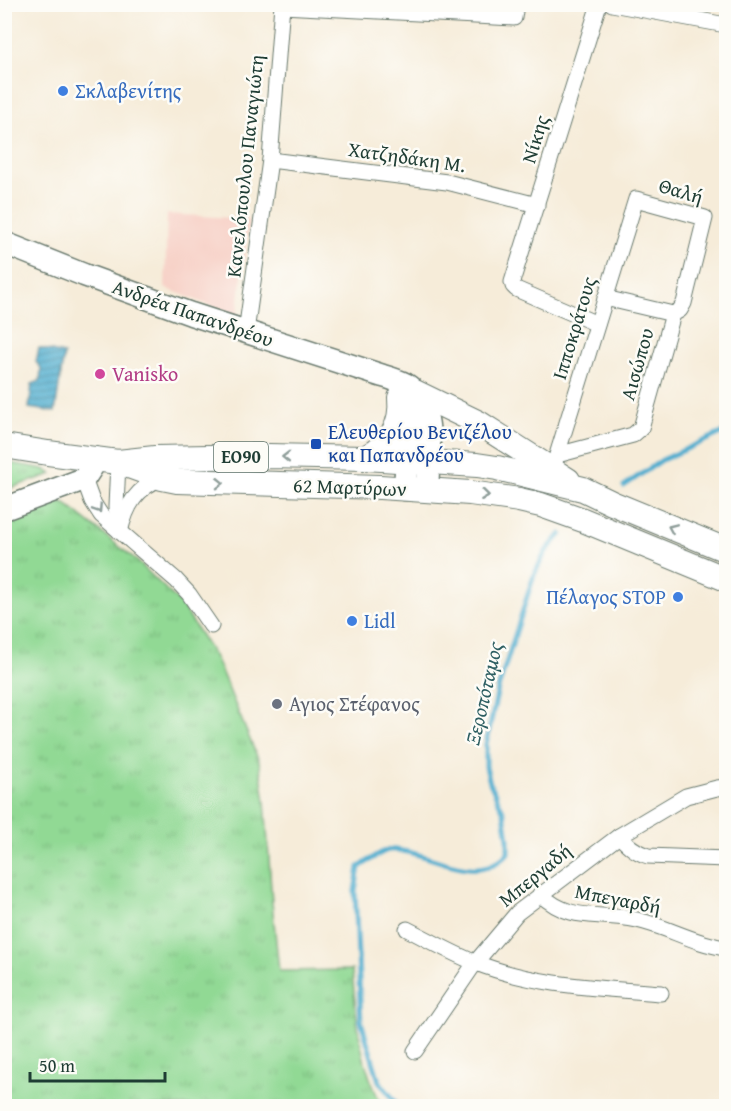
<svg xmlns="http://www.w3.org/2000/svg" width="731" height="1111" font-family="'Gentium Book Plus',serif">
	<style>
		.built { fill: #f7d1c7 }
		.grass { fill: url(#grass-tufts); stroke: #588b64; stroke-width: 1.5 }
		.water { fill: url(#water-rules); stroke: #387682; stroke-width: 1.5 }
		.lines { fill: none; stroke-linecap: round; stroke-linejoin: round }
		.stream { stroke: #51aecf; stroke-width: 5 }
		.street-casing { stroke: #6a7a6e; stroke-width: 17 }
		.secondary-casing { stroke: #6a7a6e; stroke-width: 25 }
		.primary-casing { stroke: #6a7a6e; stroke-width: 26 }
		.street { stroke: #fff; stroke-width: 15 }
		.secondary { stroke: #fff; stroke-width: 22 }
		.primary { stroke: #fff; stroke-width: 24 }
		.oneway { stroke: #8f9e9a }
		.shop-dot { fill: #3f7fe0; stroke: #fdfcf7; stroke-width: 2 }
		.hotel-dot { fill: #d1479c; stroke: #fdfcf7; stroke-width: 2 }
		.transit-dot { fill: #1a4fb4; stroke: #fdfcf7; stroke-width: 2 }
		.worship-dot { fill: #6b7280; stroke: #fdfcf7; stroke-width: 2 }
		.labels { text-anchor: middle; stroke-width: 5; stroke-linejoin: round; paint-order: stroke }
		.shield { fill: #fdfcf7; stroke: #62766e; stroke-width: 1.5 }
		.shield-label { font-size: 18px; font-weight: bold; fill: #1f3d34 }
		.shop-label { font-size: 20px; fill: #366cbe; stroke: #fdfcf7; text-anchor: start }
		.street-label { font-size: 20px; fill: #1f3d34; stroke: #fdfcf7 }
		.hotel-label { font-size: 20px; fill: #b23c85; stroke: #fdfcf7; text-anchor: start }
		.transit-label { font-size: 20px; fill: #164399; stroke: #fdfcf7; text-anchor: start }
		.worship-label { font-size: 20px; fill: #5b616d; stroke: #fdfcf7; text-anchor: start }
		.water-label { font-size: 21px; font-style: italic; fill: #2e5f62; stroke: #fdfcf7 }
	</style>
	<defs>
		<pattern id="grass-tufts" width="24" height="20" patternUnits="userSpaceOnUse" patternTransform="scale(1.5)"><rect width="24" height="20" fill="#91d994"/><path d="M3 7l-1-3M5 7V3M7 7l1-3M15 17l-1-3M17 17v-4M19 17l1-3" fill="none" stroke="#7dbb80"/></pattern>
		<pattern id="water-rules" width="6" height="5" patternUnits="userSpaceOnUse" patternTransform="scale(1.5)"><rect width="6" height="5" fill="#51aecf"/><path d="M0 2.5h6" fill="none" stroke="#438fa9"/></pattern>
	</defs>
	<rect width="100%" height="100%" fill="#fdfcf7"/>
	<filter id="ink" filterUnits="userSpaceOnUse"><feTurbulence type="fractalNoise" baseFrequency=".0167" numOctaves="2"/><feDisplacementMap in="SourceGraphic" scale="12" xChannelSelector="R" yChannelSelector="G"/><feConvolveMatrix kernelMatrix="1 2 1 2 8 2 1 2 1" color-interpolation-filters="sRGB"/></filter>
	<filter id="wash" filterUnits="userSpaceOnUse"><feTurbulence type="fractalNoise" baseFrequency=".008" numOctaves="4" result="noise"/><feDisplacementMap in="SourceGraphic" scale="24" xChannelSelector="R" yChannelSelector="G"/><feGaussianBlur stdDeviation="1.35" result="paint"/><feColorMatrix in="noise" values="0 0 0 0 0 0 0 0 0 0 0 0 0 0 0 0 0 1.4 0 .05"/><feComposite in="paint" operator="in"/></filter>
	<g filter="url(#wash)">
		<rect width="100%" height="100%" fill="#f6ecd9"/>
		<polygon class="built" points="167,214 249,219 237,316 165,288"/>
		<g class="grass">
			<polygon points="5,462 44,469 52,474 5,490"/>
			<path d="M58,501L64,503L136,560L181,604L216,659L259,761L265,801L272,902L279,971L352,970C356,1016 359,1066 383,1106H5V520L53,502Z"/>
		</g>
		<polygon class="water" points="39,348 64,354 55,412 29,408 32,384 40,381 41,368 36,362"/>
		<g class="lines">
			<g class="stream">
				<polyline points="624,486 662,460 726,431"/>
				<path d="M399,1106L379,1081L361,1021L355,891L359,867C368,862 378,853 388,850C392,849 397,850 402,851C437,856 478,886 508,853V839L504,813L490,783L486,767V744L498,689L534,575L546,551L561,534"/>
			</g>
		</g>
	</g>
	<g filter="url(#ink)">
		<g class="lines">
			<defs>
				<g id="street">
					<polyline points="612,4 726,25"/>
					<polyline points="282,6 514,18 516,4"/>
					<polyline points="270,160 447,182 537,205"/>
					<polyline points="605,298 673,314"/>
					<polyline points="597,324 516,289 513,286 512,282 599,4"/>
					<polyline points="246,332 270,160 282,4"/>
					<polyline points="118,462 116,507 119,527"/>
					<polyline points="553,469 557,455 636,199 705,218 684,303 680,310 673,314 641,428 633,435 557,455"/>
					<polyline points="84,479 92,501 101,515 176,580 189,594 211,626"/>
					<path d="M120,532C126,506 136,488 162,478"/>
					<path d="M619,836C628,845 635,852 648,856L726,859"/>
					<path d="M540,894C572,924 599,911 637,920C668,927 695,944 726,948"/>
					<path d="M407,929C429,940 451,953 474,962C533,986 598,988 661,993"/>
					<polyline points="415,1051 475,963 517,913 619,836 686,796 717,788 726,787"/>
				</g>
				<g id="secondary">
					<path d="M4,243L84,275L191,314L383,376C390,378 399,381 405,384C438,404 428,458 427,490"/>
					<path d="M401,401C412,428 406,461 405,489"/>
					<polyline points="4,509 84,479 97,459"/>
				</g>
				<g id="primary">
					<polyline points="415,392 479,423 568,480"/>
					<polyline points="4,446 48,453 118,462 155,458 269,456 365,458 477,465 497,468 583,489 612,503 726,550"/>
					<path d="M365,458C389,444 403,427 400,398"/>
					<polyline points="126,465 162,478 177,481 380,487 470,493 519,500 541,505 583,520 726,579"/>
				</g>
			</defs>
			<use href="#street" class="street-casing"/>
			<use href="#secondary" class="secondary-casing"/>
			<use href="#primary" class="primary-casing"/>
			<use href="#street" class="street"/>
			<use href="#secondary" class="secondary"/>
			<use href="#primary" class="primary"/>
		</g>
		<defs><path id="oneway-chevron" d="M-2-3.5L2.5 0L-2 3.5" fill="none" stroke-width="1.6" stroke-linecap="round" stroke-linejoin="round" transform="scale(1.5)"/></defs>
		<g class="oneway">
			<use href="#oneway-chevron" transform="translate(286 457) rotate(-179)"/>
			<use href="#oneway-chevron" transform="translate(220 483) rotate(1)"/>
			<use href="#oneway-chevron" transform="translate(485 495) rotate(7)"/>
			<use href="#oneway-chevron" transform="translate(98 509) rotate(57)"/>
			<use href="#oneway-chevron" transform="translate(672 528) rotate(-157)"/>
		</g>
	</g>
	<g class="shop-dot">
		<circle cx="63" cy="91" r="6"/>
		<circle cx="678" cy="597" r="6"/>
		<circle cx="352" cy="621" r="6"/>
	</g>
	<circle class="hotel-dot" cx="100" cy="374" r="6"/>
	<rect class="transit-dot" x="310" y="438" width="12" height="12" rx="3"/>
	<circle class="worship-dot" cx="277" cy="704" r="6"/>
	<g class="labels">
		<rect class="shield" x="214" y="442" width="54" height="30" rx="4.5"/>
		<g class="shield-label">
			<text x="241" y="463">ΕΟ90</text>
		</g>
		<g class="shop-label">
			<text x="75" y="98">Σκλαβενίτης</text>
			<text x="666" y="604" text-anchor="end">Πέλαγος STOP</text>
			<text x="364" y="628">Lidl</text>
		</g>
		<g class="street-label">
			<text transform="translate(535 139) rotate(-73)" y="7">Νίκης</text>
			<text transform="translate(407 157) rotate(8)" y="7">Χατζηδάκη Μ.</text>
			<text transform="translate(245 166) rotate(-84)" y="7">Κανελόπουλου Παναγιώτη</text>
			<text transform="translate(681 191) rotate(17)" y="7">Θαλή</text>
			<text transform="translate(193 313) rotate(19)" y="7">Ανδρέα Παπανδρέου</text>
			<text transform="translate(574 328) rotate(-73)" y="7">Ιπποκράτους</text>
			<text transform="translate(637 364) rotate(-74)" y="7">Αισώπου</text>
			<text transform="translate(350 487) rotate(2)" y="7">62 Μαρτύρων</text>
			<text transform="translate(535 875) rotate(-39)" y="7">Μπεργαδή</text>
			<text transform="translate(618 899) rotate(11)" y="7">Μπεγαρδή</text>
		</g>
		<g class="hotel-label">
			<text x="112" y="381">Vanisko</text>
		</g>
		<g class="transit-label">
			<text x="328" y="439">Ελευθερίου Βενιζέλου<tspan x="328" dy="23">και Παπανδρέου</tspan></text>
		</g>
		<g class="worship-label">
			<text x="289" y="711">Αγιος Στέφανος</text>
		</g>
		<g class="water-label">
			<text transform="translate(484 693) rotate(-77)" y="7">Ξεροπόταμος</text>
		</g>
	</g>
	<rect width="731" height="1111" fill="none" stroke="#fdfcf7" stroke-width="24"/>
	<path d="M30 1072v9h135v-9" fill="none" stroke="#1f3d34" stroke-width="3"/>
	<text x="39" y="1072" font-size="18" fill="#1f3d34" stroke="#fdfcf7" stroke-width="4.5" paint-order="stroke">50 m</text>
</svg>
